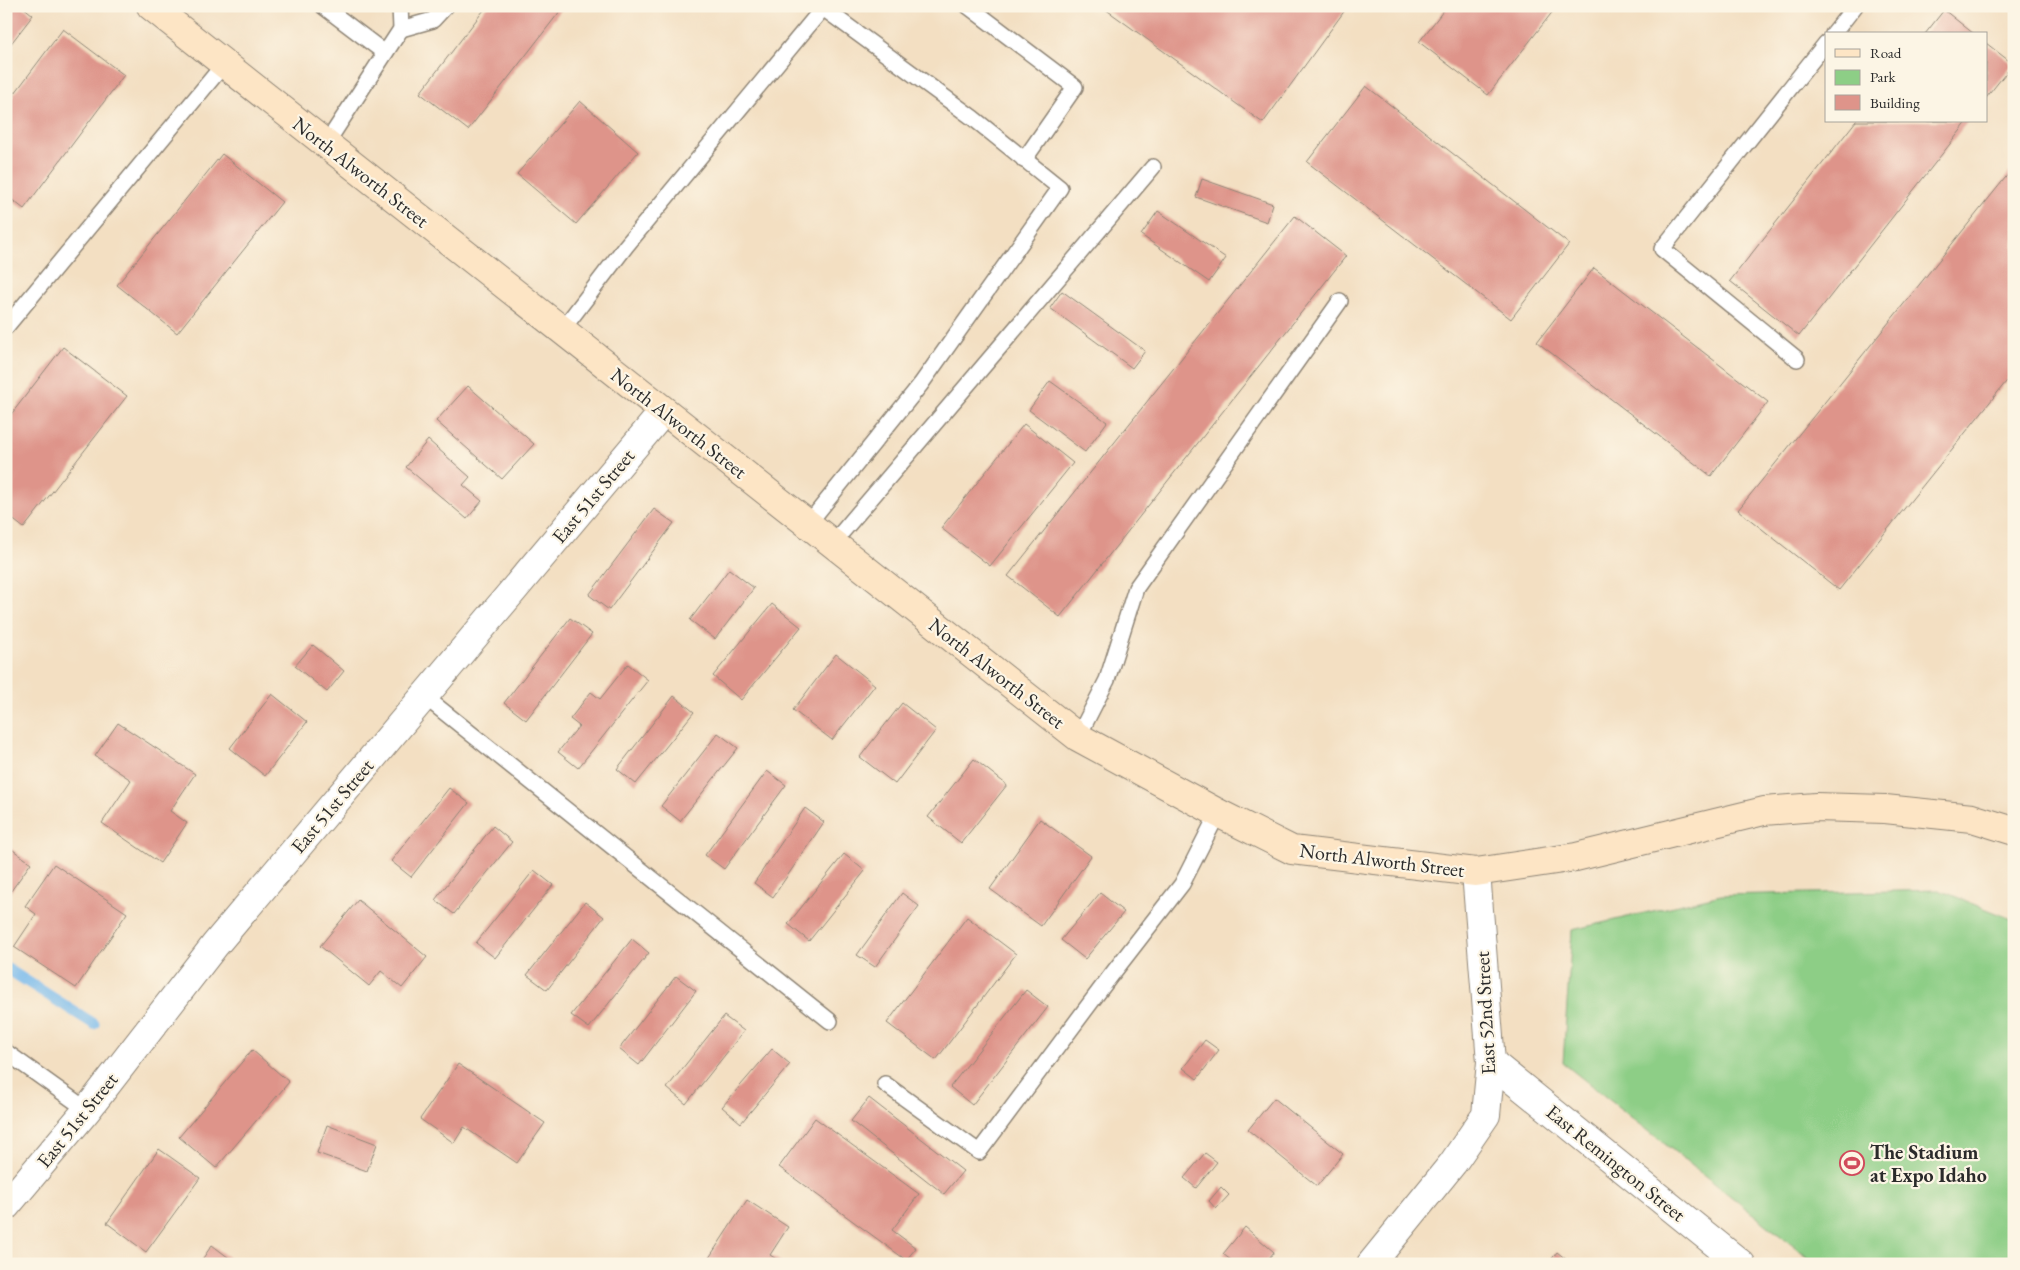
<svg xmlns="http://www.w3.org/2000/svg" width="2020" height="1270" font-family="'EB Garamond',serif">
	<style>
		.green { fill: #8dce86; stroke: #5c7c58 }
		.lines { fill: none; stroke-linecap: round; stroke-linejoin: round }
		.stream { stroke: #77b9ec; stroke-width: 11 }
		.building { fill: #de948a }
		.lane-casing { stroke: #8f8576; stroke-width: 18 }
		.street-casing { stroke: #8f8576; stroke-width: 30 }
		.secondary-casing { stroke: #8f8576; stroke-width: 30 }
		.lane { stroke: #fff; stroke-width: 15 }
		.street { stroke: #fff; stroke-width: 28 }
		.secondary { stroke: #fde5c5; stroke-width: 28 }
		.labels { text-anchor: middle; stroke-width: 4.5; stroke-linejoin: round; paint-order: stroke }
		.street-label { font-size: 20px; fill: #2b2b2b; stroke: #fcf5e5 }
		.poi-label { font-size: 20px; font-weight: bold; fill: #2b2b2b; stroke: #fcf5e5; text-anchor: start }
	</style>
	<rect width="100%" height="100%" fill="#fcf5e5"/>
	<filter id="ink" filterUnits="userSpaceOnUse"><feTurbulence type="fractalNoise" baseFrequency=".02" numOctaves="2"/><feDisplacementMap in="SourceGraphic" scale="10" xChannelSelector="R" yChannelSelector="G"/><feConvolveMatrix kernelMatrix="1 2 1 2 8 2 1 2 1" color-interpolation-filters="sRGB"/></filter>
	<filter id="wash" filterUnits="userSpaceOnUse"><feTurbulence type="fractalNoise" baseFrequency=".0096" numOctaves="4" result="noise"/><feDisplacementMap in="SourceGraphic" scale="20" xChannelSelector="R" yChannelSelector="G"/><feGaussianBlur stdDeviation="1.12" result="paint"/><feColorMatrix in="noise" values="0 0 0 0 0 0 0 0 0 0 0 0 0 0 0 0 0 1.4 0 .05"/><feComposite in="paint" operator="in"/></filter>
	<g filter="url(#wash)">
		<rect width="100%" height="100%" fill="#f3dfc2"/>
		<polygon class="green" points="1939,890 2014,920 2014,1264 1816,1264 1563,1063 1572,930 1721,895"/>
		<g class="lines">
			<polyline class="stream" points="6,968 94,1024"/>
		</g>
		<g id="blocks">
			<g class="building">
				<polygon points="6,6 22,6 33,15 6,50"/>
				<polygon points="487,6 564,6 468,130 420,93"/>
				<polygon points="1101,6 1348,6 1263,123"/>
				<polygon points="1447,6 1557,6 1488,95 1419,42"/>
				<polygon points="1944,10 1974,34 1925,34"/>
				<polygon points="63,29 124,75 24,209 6,195 6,105"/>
				<polygon points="1986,43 2013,64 1986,98"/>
				<polygon points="1366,86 1569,244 1511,319 1307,162"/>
				<polygon points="580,101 638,152 576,224 517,174"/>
				<polygon points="1856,121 1968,121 1799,336 1730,281"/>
				<polygon points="222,154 282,202 177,333 117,285"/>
				<polygon points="2014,167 2014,372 1839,590 1738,510"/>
				<polygon points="1202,179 1273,204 1267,222 1196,197"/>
				<polygon points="1158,211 1226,258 1209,282 1141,235"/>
				<polygon points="1295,216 1346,256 1060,617 1008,576"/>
				<polygon points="1594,268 1768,402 1711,476 1537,342"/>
				<polygon points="1062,291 1145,351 1132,368 1050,308"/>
				<polygon points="63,347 127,396 24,528 6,514 6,421"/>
				<polygon points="1050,381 1107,422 1085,452 1029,410"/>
				<polygon points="468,386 534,444 502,479 436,421"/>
				<polygon points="1024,424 1073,463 990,566 941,528"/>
				<polygon points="428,440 470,477 463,485 482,501 467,519 406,467"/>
				<polygon points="654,509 674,523 609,610 589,595"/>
				<polygon points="729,569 754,588 715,639 690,620"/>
				<polygon points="772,604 801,627 741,700 713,676"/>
				<polygon points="570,618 592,634 526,720 504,703"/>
				<polygon points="313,645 344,671 327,692 295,666"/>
				<polygon points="836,654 875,685 832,740 793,710"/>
				<polygon points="628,664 648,680 578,768 558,752 579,726 570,719 591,692 600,699"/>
				<polygon points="272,694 307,722 265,776 230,748"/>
				<polygon points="674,696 694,712 636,784 617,769"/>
				<polygon points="902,703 936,730 895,784 860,757"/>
				<polygon points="118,723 195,774 170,811 187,823 160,863 102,823 131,780 95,756"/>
				<polygon points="718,733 738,748 680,821 661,806"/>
				<polygon points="974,759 1007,785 961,843 928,817"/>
				<polygon points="767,771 786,785 724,869 705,855"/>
				<polygon points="449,788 469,803 411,877 391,861"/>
				<polygon points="805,808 824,822 773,897 754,883"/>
				<polygon points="1040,819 1091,856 1041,926 990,889"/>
				<polygon points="493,826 512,842 454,914 435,900"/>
				<polygon points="6,845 31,863 6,898"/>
				<polygon points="844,854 865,871 809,941 788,924"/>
				<polygon points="54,864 127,913 76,988 14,947 36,914 25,906"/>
				<polygon points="534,870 553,885 495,958 476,943"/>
				<polygon points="902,893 919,906 875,967 857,955"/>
				<polygon points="1100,893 1124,912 1085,959 1061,940"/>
				<polygon points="358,900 427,957 402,988 381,971 369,986 320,946"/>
				<polygon points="585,902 604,917 547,990 527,975"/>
				<polygon points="967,917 1016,954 936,1060 887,1023"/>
				<polygon points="632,939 649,953 589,1028 571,1015"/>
				<polygon points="676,976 696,991 639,1065 619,1049"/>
				<polygon points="1026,990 1048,1007 972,1105 950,1087"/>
				<polygon points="724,1016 744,1031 686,1104 667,1088"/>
				<polygon points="1205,1040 1219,1050 1197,1079 1183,1068"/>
				<polygon points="772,1049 790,1064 741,1123 722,1107"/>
				<polygon points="252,1050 289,1082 216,1168 179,1137"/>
				<polygon points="458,1064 545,1123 517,1163 464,1127 454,1143 420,1119"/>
				<polygon points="869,1098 963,1171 944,1194 851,1121"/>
				<polygon points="1274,1098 1343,1154 1317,1186 1248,1130"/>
				<polygon points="815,1118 919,1194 892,1230 916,1248 906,1260 779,1167"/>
				<polygon points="327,1125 377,1144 367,1171 317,1153"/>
				<polygon points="159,1149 200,1178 146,1252 107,1223"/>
				<polygon points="1205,1153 1217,1162 1196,1188 1184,1178"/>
				<polygon points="1221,1187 1229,1195 1216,1209 1209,1201"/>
				<polygon points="747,1200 788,1227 770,1255 784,1264 705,1264"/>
				<polygon points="1245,1227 1274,1252 1264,1264 1236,1264 1223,1254"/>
				<polygon points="212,1245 237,1264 199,1264"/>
				<polygon points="1557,1252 1572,1264 1548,1264"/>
			</g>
		</g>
	</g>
	<g filter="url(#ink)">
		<use href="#blocks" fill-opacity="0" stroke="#8f8576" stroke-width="1"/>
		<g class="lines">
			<defs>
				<g id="lane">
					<polyline points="323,6 385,53"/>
					<polyline points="968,6 1075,87 1024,160"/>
					<polyline points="401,29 433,20 446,6"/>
					<polyline points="1833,34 1855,6"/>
					<polyline points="326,144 401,29 400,6"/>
					<polyline points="6,327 224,64"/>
					<polyline points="562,330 626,246 823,8 973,118 1060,188 921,384 808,524"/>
					<polyline points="1797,359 1662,249 1826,43"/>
					<polyline points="832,544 1153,167"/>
					<polyline points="424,696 830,1021"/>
					<polyline points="1078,737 1107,680 1136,588 1340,301"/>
					<polyline points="6,1052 87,1110"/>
					<polyline points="885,1084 979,1152 1109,978 1182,884 1218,813"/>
				</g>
				<g id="street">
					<polyline points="1491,1062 1741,1264"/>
					<polyline points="6,1206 87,1110 215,945 664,411"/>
					<polyline points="1371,1264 1453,1163 1486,1115 1491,1062 1476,872"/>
				</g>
				<polyline id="secondary" points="151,6 1078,737 1218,813 1292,850 1476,872 1576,857 1764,811 1816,807 1885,809 1972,818 2014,831"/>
			</defs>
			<use href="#lane" class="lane-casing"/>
			<use href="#street" class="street-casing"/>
			<use href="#secondary" class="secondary-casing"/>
			<use href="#lane" class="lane"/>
			<use href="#street" class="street"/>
			<use href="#secondary" class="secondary"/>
		</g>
	</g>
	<defs>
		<symbol id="stadium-ring" viewBox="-11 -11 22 22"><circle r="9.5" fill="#fcf5e5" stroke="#d1495b" stroke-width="1.5"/><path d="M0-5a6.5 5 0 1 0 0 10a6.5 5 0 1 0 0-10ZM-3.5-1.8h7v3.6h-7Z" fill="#d1495b"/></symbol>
	</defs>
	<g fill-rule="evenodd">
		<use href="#stadium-ring" x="1838" y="1149" width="28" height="28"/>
	</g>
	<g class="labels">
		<g class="street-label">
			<text transform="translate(361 172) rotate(38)" y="7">North Alworth Street</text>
			<text transform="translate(679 423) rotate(38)" y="7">North Alworth Street</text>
			<text transform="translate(593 496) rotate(-50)" y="7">East 51st Street</text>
			<text transform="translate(997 673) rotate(38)" y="7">North Alworth Street</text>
			<text transform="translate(332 806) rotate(-50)" y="7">East 51st Street</text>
			<text transform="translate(1382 860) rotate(7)" y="7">North Alworth Street</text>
			<text transform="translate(1485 1013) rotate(-93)" y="7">East 52nd Street</text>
			<text transform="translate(77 1120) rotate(-51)" y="7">East 51st Street</text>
			<text transform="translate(1616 1163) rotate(39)" y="7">East Remington Street</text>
		</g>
		<g class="poi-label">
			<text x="1870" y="1159">The Stadium<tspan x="1870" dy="23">at Expo Idaho</tspan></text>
		</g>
	</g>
	<rect width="2020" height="1270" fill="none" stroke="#fcf5e5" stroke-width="25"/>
	<rect x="1825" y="32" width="162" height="90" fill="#fcf5e5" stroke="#a8a49b"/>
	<rect x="1835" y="49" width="25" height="8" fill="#fde5c5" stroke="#a8a49b"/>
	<text x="1870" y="58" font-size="15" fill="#2b2b2b">Road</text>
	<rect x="1835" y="70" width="25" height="15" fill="#8dce86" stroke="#a8a49b"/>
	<text x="1870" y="82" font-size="15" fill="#2b2b2b">Park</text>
	<rect x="1835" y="95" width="25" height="15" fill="#de948a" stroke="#a8a49b"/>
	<text x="1870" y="108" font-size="15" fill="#2b2b2b">Building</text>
</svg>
